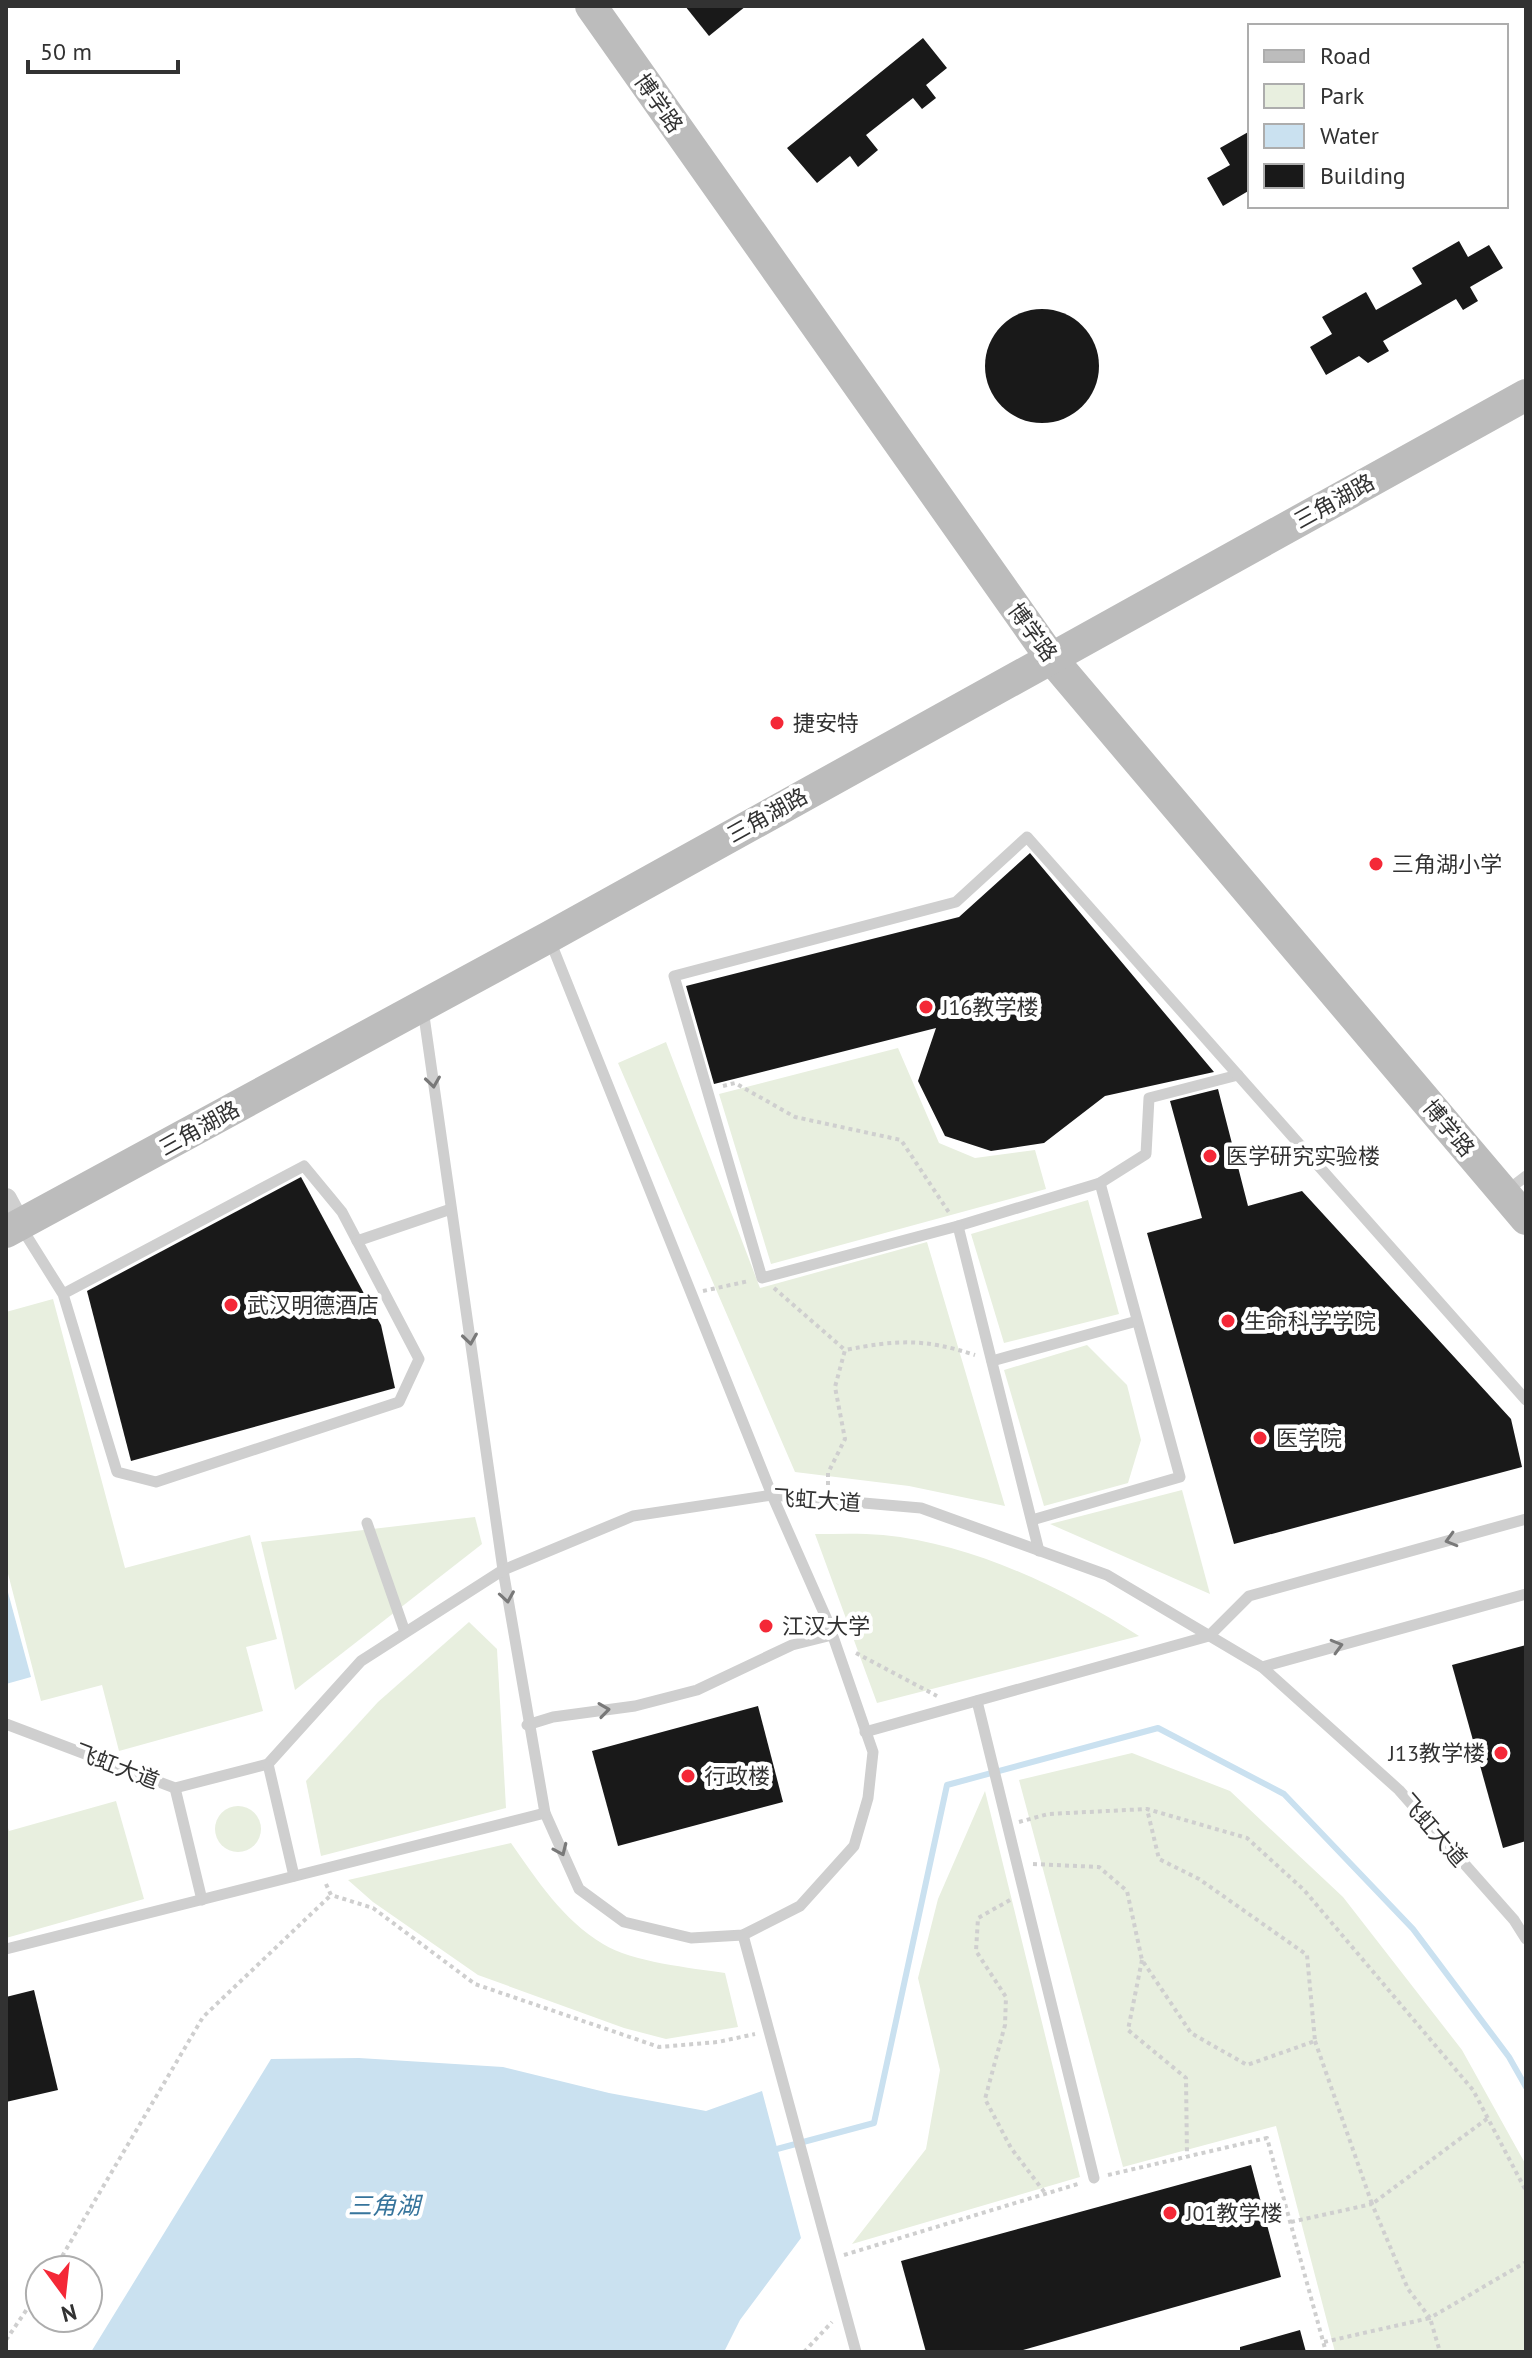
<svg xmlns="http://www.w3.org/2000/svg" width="1532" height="2358" font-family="'PT Sans','Noto Sans SC',sans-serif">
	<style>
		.green { fill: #e8efdf }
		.water { fill: #cae1f0 }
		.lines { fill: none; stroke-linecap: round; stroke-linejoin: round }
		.stream { stroke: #cae1f0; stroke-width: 6 }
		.building { fill: #191919 }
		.path { stroke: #cfcfcf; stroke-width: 4; stroke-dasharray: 4 4; stroke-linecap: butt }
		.lane { stroke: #cfcfcf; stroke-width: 11 }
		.street { stroke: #cfcfcf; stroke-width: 22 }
		.secondary { stroke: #bcbcbc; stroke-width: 32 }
		.oneway { stroke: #797979 }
		.poi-dot { fill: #f42837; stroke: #fff; stroke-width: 3 }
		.labels { text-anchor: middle; stroke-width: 8; stroke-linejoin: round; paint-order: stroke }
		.street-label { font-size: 22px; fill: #323232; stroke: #fff }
		.poi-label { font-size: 22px; fill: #323232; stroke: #fff; text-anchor: start }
		.water-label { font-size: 24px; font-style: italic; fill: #37759c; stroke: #fff }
	</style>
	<rect width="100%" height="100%" fill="#fff"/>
	<g class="green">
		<polygon points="666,1042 760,1288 927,1242 1005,1506 909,1486 795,1472 618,1063"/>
		<polygon points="898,1048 939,1143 975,1158 1035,1150 1046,1189 771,1264 719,1094"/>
		<polygon points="1088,1200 1119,1314 1004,1343 971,1234"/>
		<polygon points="53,1299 125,1568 250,1535 277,1639 246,1647 263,1711 119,1751 102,1685 41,1701 6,1566 6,1312"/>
		<polygon points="1087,1345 1127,1385 1141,1440 1128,1483 1044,1506 1004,1370"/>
		<polygon points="1182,1490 1210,1594 1050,1524"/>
		<polygon points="475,1517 482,1544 295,1690 261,1542"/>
		<path d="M815,1534C837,1534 861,1533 883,1535C973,1544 1064,1588 1139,1636L877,1703Z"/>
		<polygon points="469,1622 497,1649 506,1808 321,1856 306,1781 378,1702"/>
		<polygon points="1132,1753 1230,1791 1343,1897 1462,2050 1526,2165 1526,2352 1335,2352 1276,2126 1123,2167 1019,1780"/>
		<polygon points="985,1791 1080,2177 852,2244 926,2149 940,2070 918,1978 938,1899"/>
		<polygon points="116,1801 144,1899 6,1938 6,1822 9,1831"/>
		<circle cx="238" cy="1829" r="23"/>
		<path d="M511,1843C537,1880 563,1920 603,1944C632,1962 691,1968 725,1973L738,2027L666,2039L624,2028L478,1975L373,1902L348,1880Z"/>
	</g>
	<g class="water">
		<polygon points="6,1585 31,1677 6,1684"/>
		<polygon points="359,2058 503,2067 609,2093 706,2111 762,2091 801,2238 740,2320 724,2352 91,2352 271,2059"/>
	</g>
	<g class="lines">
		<polyline class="stream" points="777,2149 874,2123 947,1785 1158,1728 1284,1794 1413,1929 1509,2057 1526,2087"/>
	</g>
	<g class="building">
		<polygon points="685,6 746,6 709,36"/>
		<polygon points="923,38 947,68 926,85 936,98 922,109 913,98 866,135 878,150 858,167 850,156 817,183 787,148"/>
		<polygon points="1250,131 1250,190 1223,206 1207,178 1230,165 1220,148"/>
		<polygon points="1459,241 1468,257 1489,245 1503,268 1470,287 1478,301 1463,310 1456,299 1383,341 1389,351 1368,363 1359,356 1326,375 1310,347 1332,334 1322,317 1366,292 1376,310 1422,284 1412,268"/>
		<circle cx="1042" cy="366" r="57"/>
		<polygon points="1030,853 1214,1072 1105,1096 1044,1143 991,1151 945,1136 918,1081 936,1028 714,1084 686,986 959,917"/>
		<polygon points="1218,1089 1248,1206 1302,1191 1511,1419 1522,1467 1234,1544 1147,1233 1202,1218 1170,1101"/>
		<polygon points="301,1177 381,1325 395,1388 131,1461 87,1291"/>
		<polygon points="1526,1645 1526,1841 1503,1848 1452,1665"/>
		<polygon points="758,1706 783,1802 618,1846 592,1751"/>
		<polygon points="34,1990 58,2090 6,2102 6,1997"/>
		<polygon points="1251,2165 1281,2277 1016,2352 926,2352 901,2261"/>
		<polygon points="1300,2330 1306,2352 1240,2352 1240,2347"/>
	</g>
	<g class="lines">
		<g class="path">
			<polyline points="723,1086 735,1083 795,1117 901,1140 950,1214"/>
			<polyline points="774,1288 845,1350"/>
			<polyline points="703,1291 749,1281"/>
			<path d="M828,1485V1473L845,1439L835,1387L845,1350C897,1340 923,1338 975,1355"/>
			<polyline points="856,1653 937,1696"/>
			<polyline points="1019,1822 1048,1814 1147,1809 1247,1838 1304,1890 1473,2090 1526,2191"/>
			<polyline points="1033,1864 1099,1867 1127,1891 1142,1960 1191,2033 1247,2065 1315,2041 1307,1955 1199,1879 1159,1859 1147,1809"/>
			<polyline points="326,1884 331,1895 373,1908 475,1984 659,2047 718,2042 755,2034"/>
			<polyline points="1010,1900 978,1918 976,1951 1006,1997 1005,2025 985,2099 1011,2148 1045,2193"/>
			<polyline points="1142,1960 1128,2030 1186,2078 1187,2156"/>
			<polyline points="1315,2041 1372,2204 1488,2118"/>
			<polyline points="1108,2175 1267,2138 1326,2352"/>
			<polyline points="1291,2222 1372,2204 1408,2289 1430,2318 1526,2262"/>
			<polyline points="844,2255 1081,2183"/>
			<polyline points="54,2270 203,2017 331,1895"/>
			<polyline points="6,2340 40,2290"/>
			<polyline points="1324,2342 1430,2318 1440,2352"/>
			<polyline points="804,2352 832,2322"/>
		</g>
		<g class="lane">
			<polyline points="423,1009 503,1570 545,1813 579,1889 624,1922 691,1938 743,1935 800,1906 854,1846 868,1798 873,1752 828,1622 772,1495 549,938"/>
			<polyline points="1100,1183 1146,1154 1149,1098 1238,1075"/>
			<polyline points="1505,1192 1526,1176"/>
			<polyline points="958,1226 1100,1183 1180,1477 1032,1520"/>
			<polyline points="21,1227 63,1294 117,1472 156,1482 399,1402 419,1359 342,1212 304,1166 63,1294"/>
			<polyline points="357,1241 451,1209"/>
			<polyline points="992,1361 1137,1321"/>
			<polyline points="367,1523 405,1632"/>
			<polyline points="1039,1551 958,1226 762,1278 674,976 956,902 1027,837 1526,1400"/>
			<polyline points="1262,1667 1526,1594"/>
			<polyline points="977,1701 1094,2178"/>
			<polyline points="6,1724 175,1788 268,1764 361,1661 503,1570 633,1516 772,1495 921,1508 1107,1575 1262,1667 1399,1790 1514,1920 1526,1939"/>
			<polyline points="527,1725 553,1717 635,1706 697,1690 792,1645 832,1635"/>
			<polyline points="865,1732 1209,1636 1249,1596 1526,1519"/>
			<polyline points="268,1764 294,1876"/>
			<polyline points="175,1788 202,1900"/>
			<polyline points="743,1935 856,2352"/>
			<polyline points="6,1949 545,1813"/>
		</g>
		<polyline class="street" points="6,1199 21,1227"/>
		<g class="secondary">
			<polyline points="591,6 1051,658 1526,1219"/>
			<polyline points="6,1232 549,937 1526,395"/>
		</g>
	</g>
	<defs><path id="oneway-chevron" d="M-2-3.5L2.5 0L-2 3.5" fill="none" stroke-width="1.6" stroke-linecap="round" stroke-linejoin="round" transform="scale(2)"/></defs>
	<g class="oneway">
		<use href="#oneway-chevron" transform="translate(433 1082) rotate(82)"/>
		<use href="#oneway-chevron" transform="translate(470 1339) rotate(82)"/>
		<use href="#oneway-chevron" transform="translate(1451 1540) rotate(164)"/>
		<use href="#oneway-chevron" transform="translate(507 1597) rotate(81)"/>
		<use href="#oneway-chevron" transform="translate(1337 1646) rotate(-16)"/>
		<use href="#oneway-chevron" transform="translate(604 1710) rotate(-8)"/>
		<use href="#oneway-chevron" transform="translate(561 1850) rotate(66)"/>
	</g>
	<g class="poi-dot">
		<circle cx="777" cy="723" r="8"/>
		<circle cx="1376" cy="864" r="8"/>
		<circle cx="926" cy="1007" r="8"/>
		<circle cx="1210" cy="1156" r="8"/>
		<circle cx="231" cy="1305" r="8"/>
		<circle cx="1228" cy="1321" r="8"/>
		<circle cx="1260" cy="1438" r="8"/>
		<circle cx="766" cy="1626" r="8"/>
		<circle cx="1501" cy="1753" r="8"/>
		<circle cx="688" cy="1776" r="8"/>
		<circle cx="1170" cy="2213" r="8"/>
	</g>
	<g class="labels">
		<g class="street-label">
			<text transform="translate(659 103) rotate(55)" y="8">博学路</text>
			<text transform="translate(1334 501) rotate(-29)" y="8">三角湖路</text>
			<text transform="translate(1033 632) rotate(54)" y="8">博学路</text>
			<text transform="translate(767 815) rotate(-29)" y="8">三角湖路</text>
			<text transform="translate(199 1128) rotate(-29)" y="8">三角湖路</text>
			<text transform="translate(1449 1128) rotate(50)" y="8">博学路</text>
			<text transform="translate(817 1500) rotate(4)" y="8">飞虹大道</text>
			<text transform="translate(117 1766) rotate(21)" y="8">飞虹大道</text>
			<text transform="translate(1434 1830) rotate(49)" y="8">飞虹大道</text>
		</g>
		<g class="poi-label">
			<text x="793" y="731">捷安特</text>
			<text x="1392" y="872">三角湖小学</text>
			<text x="942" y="1015">J16教学楼</text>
			<text x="1226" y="1164">医学研究实验楼</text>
			<text x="247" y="1313">武汉明德酒店</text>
			<text x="1244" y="1329">生命科学学院</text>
			<text x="1276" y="1446">医学院</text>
			<text x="782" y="1634">江汉大学</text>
			<text x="1485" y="1761" text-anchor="end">J13教学楼</text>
			<text x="704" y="1784">行政楼</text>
			<text x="1186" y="2221">J01教学楼</text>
		</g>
		<g class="water-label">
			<text x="384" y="2214">三角湖</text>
		</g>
	</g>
	<rect width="1532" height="2358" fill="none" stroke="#323232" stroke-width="16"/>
	<rect x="1248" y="24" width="260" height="184" fill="#ffffff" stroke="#adadad" stroke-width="2"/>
	<rect x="1264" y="50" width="40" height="12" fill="#bcbcbc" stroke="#adadad" stroke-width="2"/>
	<text x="1320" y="64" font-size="24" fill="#323232">Road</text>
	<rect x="1264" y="84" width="40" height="24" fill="#e8efdf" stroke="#adadad" stroke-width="2"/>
	<text x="1320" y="104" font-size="24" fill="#323232">Park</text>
	<rect x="1264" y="124" width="40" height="24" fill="#cae1f0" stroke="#adadad" stroke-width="2"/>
	<text x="1320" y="144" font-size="24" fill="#323232">Water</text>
	<rect x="1264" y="164" width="40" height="24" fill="#191919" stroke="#adadad" stroke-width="2"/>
	<text x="1320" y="184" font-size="24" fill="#323232">Building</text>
	<g transform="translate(64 2294) rotate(165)"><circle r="38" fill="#ffffff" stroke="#adadad" stroke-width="2"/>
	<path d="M0-6L14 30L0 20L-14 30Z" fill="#f42837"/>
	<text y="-12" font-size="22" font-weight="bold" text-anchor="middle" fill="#323232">N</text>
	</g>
	<path d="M28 60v12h150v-12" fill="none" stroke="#323232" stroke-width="4"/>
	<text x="40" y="60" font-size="24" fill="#323232" stroke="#ffffff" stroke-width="6" paint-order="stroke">50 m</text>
</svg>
